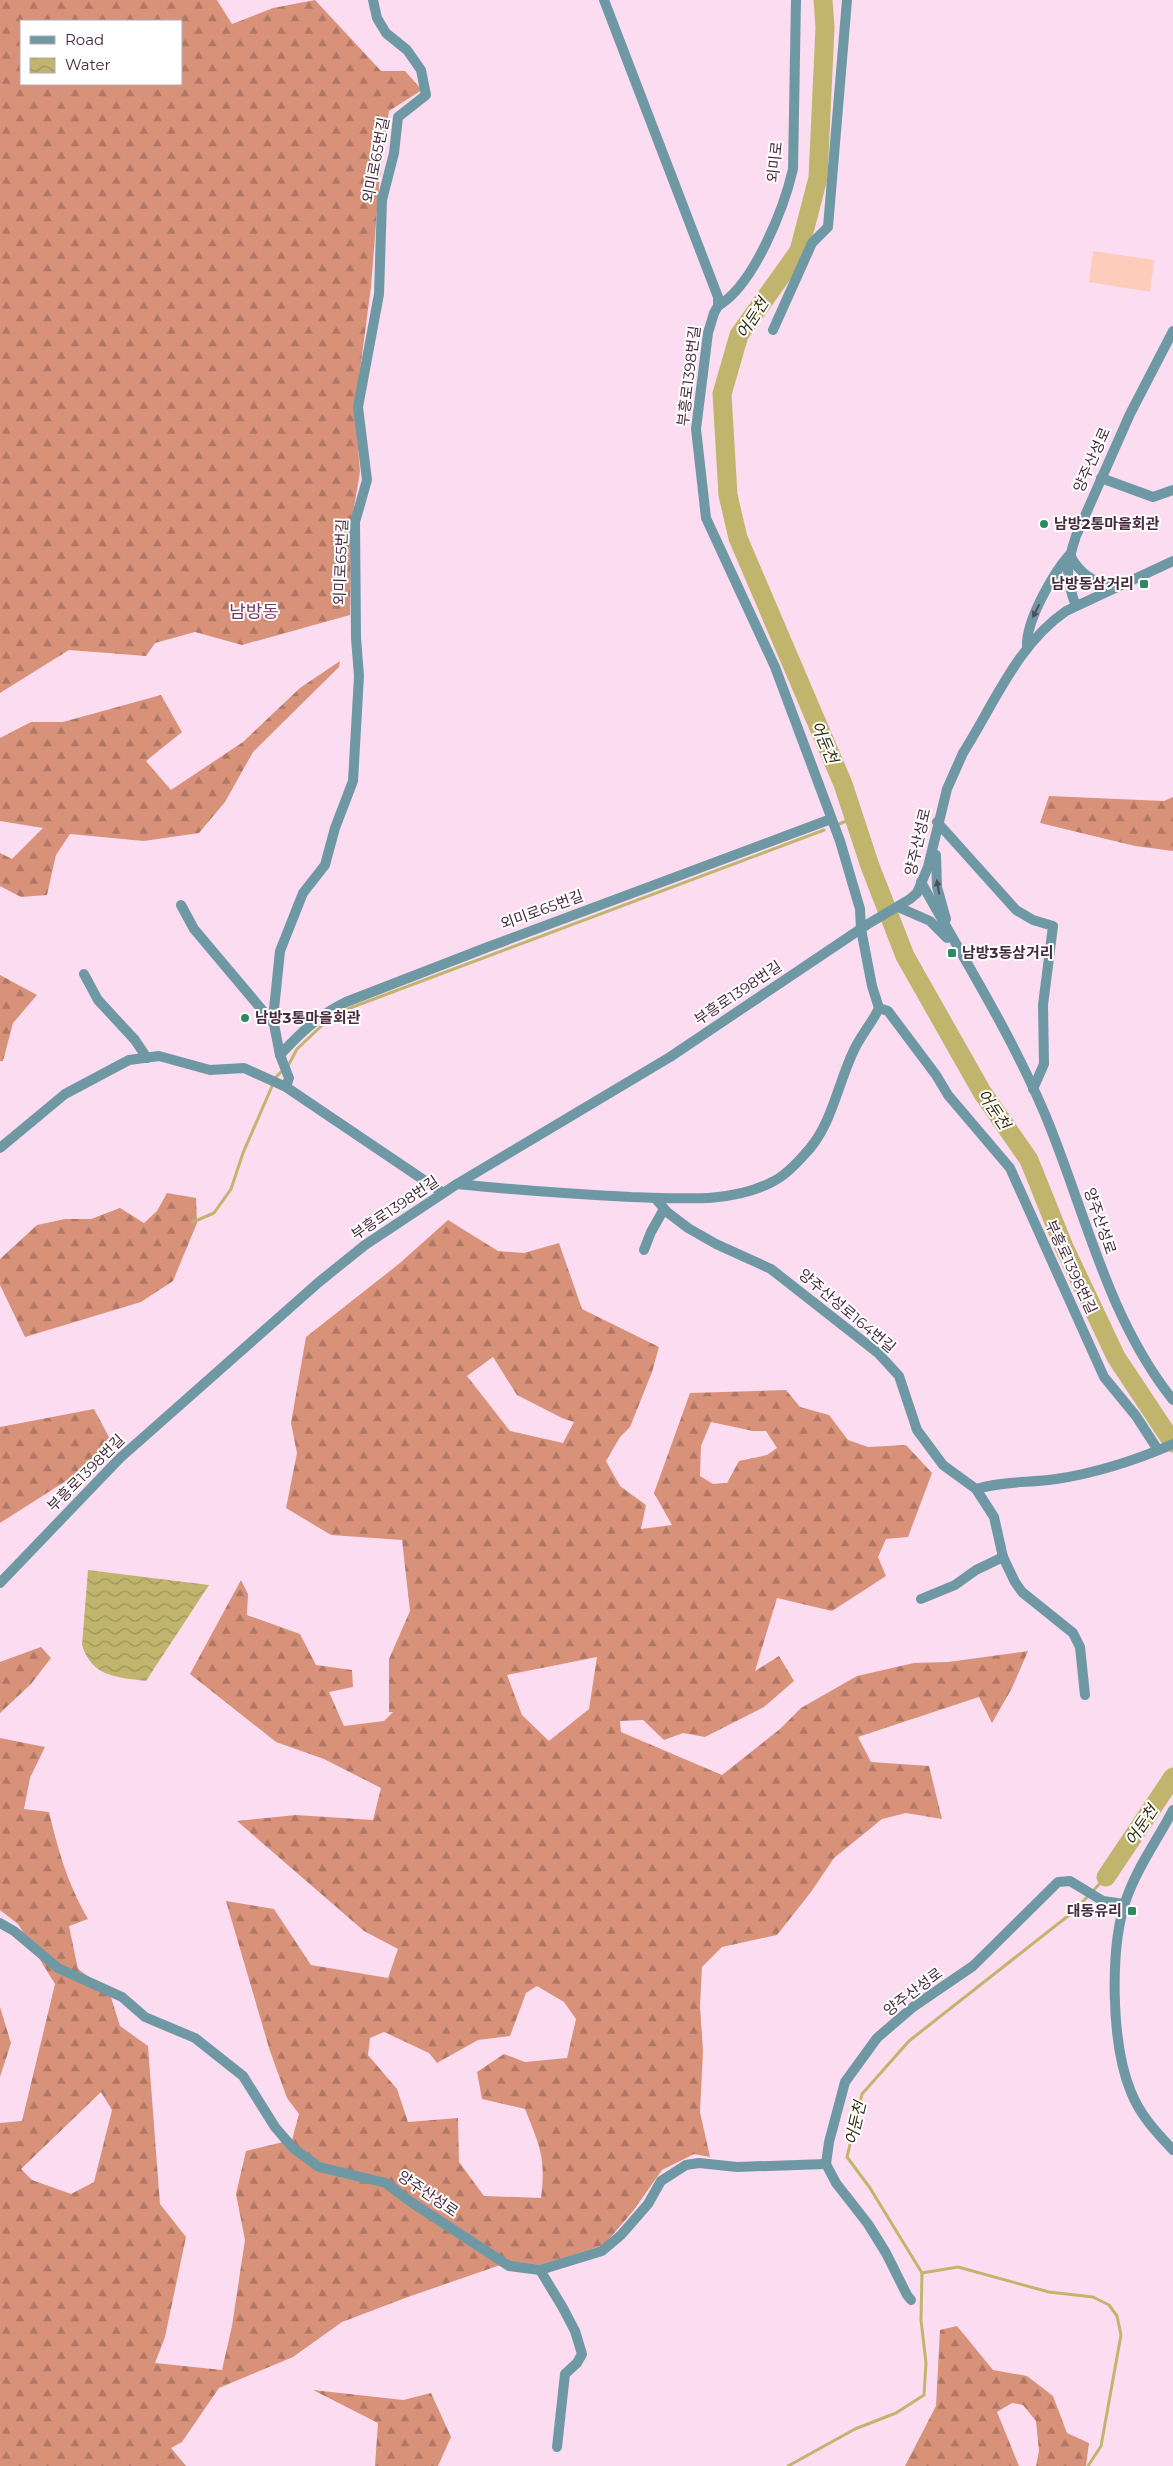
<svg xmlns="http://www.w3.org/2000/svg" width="1173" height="2466" font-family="Montserrat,'Noto Sans KR',sans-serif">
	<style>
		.forest { fill: url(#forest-firs); fill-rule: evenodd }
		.pitch { fill: #feccba }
		.water { fill: url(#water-waves) }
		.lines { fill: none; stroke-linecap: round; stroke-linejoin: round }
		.stream { stroke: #c1b56e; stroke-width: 3 }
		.river { stroke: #c1b56e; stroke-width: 19 }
		.minor { stroke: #6f98a5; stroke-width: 10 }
		.tertiary { stroke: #6f98a5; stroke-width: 10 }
		.oneway { fill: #544b5d }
		.poi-dot { fill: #2e8a60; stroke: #fff; stroke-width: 2 }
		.labels { text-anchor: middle; stroke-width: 4; stroke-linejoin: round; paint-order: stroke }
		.street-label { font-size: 15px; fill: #482a3e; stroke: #fff }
		.poi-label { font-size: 15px; font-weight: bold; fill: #482a3e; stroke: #fff; text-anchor: start }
		.water-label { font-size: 16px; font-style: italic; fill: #332e0e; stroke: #fff }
		.quarter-label { font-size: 18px; fill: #783865; stroke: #fff }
	</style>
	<defs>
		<pattern id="forest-firs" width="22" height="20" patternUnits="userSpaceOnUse" patternTransform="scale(1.25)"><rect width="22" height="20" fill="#d89279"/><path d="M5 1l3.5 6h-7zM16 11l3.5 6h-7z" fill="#b17765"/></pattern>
		<pattern id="water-waves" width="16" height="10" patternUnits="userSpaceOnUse" patternTransform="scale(1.25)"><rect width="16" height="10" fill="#c1b56e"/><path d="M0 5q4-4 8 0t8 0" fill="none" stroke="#9f935c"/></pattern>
	</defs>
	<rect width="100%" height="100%" fill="#fcdcf0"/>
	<g class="forest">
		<path d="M0,0H217L232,24L273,8L315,0L381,71H405L422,90L389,111L379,185L371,287L355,408L360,472L351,525L350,615L242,645L195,632L155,643L146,656L69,650L0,693ZM21,21H181V84H21Z"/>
		<polygon points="340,661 339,667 253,752 225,802 199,833 144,841 70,834 56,855 47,895 21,897 0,886 0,853 12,859 43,828 0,821 0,738 31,722 63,722 161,695 182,732 146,761 171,790 243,742 300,688"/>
		<polygon points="1049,796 1164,801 1173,797 1173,851 1135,846 1040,823"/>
		<polygon points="0,975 37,995 13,1023 3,1061 0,1061"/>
		<polygon points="167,1193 196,1198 197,1223 173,1281 141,1302 25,1337 0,1285 0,1259 37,1225 65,1219 91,1219 120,1208 144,1223 157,1211"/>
		<path d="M448,1220L498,1251L524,1253L559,1243L582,1309L659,1347L652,1372L630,1427L620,1437L606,1461L620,1486L646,1505L641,1529L672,1525L654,1493L690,1393L786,1390L800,1407L829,1415L848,1440L868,1447L906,1445L932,1473L908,1537L886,1539L878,1557L886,1576L832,1611L777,1598L755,1671L779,1656L794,1681L764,1707L705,1737L683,1733L664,1740L643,1720L620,1721L621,1732L722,1775L780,1729L801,1708L857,1676L914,1663L948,1662L1028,1651L1012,1688L992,1723L979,1697L858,1737L871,1762L929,1766L942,1819L906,1813L882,1819L834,1858L811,1892L777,1935L722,1947L702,1967L700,2006L703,2051L700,2112L710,2157L694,2154L662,2170L633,2211L604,2245L541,2265L506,2263L408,2297L342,2322L293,2357L219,2388L182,2442L171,2448L186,2466H0V2123L22,2121L55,1984L18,1924L0,1910V1738L45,1747L30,1778L24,1809L49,1812C59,1853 67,1882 88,1919L69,1926L78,1969L109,1991L120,2026L148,2046L160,2204L186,2237L165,2337L155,2363L222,2370L232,2326L245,2240L236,2194L246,2151L292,2140L299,2114L287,2098L270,2051L226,1901L274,1909L311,1965L388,1978L398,1949L364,1931L237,1821L296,1815L373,1820L381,1788L324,1759L276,1742L190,1674L241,1580L248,1594L247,1615L300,1634L316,1665L352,1670L353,1687L329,1692L344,1726L384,1721L393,1712H389V1659L410,1611L402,1540L331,1535L286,1508L297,1453L291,1423L306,1337L400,1263ZM493,1357L517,1395L562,1418L574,1422L563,1443L510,1431L467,1376ZM711,1422L753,1431H766L777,1448L767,1455L739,1461L727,1483L713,1484L700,1476L701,1446ZM597,1657L589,1709L549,1741L522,1715L507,1675ZM537,1986L564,2002L576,2019L567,2058L525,2062L504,2054L477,2072L482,2099L525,2109C540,2147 546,2157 541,2198L484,2196L459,2162L458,2118L408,2122L397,2089L368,2055L370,2038L384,2032L429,2053L437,2063L478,2040L510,2036L526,1993ZM101,2092L112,2110L94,2182L71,2194L32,2180L21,2169Z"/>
		<polygon points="94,1409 111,1441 69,1479 0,1523 0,1427"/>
		<polygon points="41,1647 51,1658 31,1684 0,1713 0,1662"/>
		<polygon points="0,2007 11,2043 0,2077"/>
		<polygon points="957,2326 993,2370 1027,2376 1053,2396 1067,2433 1089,2443 1086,2466 1036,2466 1039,2451 1036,2421 1023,2405 1012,2403 997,2412 1019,2466 905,2466 936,2406 940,2330"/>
		<polygon points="313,2390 403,2400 431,2393 451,2437 438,2466 375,2466 378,2423"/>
	</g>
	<polygon class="pitch" points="1093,251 1154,260 1150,292 1089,282"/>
	<path class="water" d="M88,1570L209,1585L146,1681C116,1677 92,1677 82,1645Z"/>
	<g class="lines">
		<g class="stream">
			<polyline points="839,824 854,818"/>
			<polyline points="193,1222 214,1213 231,1189 243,1153 276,1077 289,1064 297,1049 334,1014 824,830"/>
			<polyline points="922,2273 958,2267 1049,2292 1093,2297 1109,2305 1117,2316 1121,2335 1101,2446 1088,2466"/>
			<polyline points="788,2466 855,2429 896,2413 924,2395 926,2363 921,2320 922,2273 870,2188 847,2157 862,2094 909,2041 1073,1912 1106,1877"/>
		</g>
		<g class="river">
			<polyline points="823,0 825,27 818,178 799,251 739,335 722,394 728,495 738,538 843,784 870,866 905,956 982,1092 1029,1160 1064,1247 1116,1357 1173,1443"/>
			<polyline points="1106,1877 1173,1777"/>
		</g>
		<g class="minor">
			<polyline points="604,0 718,297 718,306 714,313 708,333 696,429 706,518 775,667 840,841 860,909 861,929 872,986 879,1008 888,1011 936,1075 948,1095 1010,1168 1104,1377 1136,1416 1158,1450"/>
			<path d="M718,306C754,285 784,208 793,169L796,0"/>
			<polyline points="773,330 812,243 828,227 847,0"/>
			<polyline points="1101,478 1153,497 1173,490"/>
			<polyline points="937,822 1016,910 1033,920 1053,926 1043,1005 1044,1064 1033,1089"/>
			<polyline points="181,905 194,929 274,1024"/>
			<polyline points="84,974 98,1000 135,1040 147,1058"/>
			<path d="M280,1055C300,1033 319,1015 346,1002L488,947L831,819"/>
			<polyline points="286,1087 289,1078 280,1055 273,1019 280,951 303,893 325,865 335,828 353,781 359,676 356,638 355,522 367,480 358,407 379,294 382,200 394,153 398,117 426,95 421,70 407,50 386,33 377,18 373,0"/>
			<polyline points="0,1148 65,1094 129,1060 159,1056 210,1070 244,1068 286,1087 443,1193"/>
			<path d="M457,1184C515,1190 573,1194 631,1197C677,1198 730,1204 772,1182C783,1177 796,1164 804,1155C832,1127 837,1085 854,1050C861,1035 872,1023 879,1008"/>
			<path d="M655,1198L667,1212L688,1228L716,1244L771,1269L878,1353L899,1376L917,1430L943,1465L976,1489C1002,1481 1029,1483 1056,1479C1096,1473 1136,1460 1173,1444"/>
			<polyline points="644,1250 651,1232 664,1209"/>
			<polyline points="976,1489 994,1517 1003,1557 1015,1582 1022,1592 1073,1633 1080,1647 1085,1695"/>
			<polyline points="921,1599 955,1585 976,1570 1003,1557"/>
			<polyline points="0,1923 14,1931 58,1968 122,1997 145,2017 195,2038 243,2076 275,2127 293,2148 319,2167 386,2183 408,2200 509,2266 540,2270 602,2251 621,2235 648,2204 661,2181 686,2165 699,2163 737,2167 826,2164"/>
			<polyline points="540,2270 563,2308 575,2331 582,2354 577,2363 565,2374 557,2447"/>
			<polyline points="911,2300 907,2295 886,2253 868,2224 836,2183 826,2164 829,2142 845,2082 877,2038 913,2007 973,1966 1058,1882 1070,1881 1103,1901 1124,1904"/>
		</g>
		<g class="tertiary">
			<path d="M1070,555C1080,575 1094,582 1115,588"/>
			<path d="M1076,606C1065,577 1066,566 1076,536L1130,414L1173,331"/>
			<path d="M1027,646C1026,621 1053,573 1070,554"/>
			<polyline points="936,855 937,887 946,919"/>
			<path d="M921,882C963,958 1010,1032 1044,1112C1085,1209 1106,1316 1173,1400"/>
			<polyline points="898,907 930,921 947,938"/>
			<path d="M0,1583L120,1458L319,1282L365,1245L457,1184L670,1057L868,924L910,899L917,893L928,867L947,789L963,753C994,704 1017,645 1066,611L1173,561"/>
			<path d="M1173,1810C1158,1839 1138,1866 1127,1897C1109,1946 1111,2044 1131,2092C1140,2115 1156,2132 1173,2150"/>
		</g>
	</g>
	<defs><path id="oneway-solid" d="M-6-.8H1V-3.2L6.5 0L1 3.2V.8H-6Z" transform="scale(1.25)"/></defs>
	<g class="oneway">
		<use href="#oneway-solid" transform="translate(1036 611) rotate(117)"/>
		<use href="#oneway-solid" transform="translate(938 887) rotate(-100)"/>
	</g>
	<g class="poi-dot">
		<circle cx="1044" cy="524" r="5"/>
		<rect x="1139" y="579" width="10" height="10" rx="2.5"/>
		<rect x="947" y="948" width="10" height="10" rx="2.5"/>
		<circle cx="245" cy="1018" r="5"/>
		<rect x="1127" y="1906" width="10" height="10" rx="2.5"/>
	</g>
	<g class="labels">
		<g class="street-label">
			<text transform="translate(376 160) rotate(-79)" y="5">외미로65번길</text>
			<text transform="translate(775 162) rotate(-84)" y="5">외미로</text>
			<text transform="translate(689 376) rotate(-83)" y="5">부흥로1398번길</text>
			<text transform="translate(1092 460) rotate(-66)" y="5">양주산성로</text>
			<text transform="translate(341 562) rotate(-88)" y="5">외미로65번길</text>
			<text transform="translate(918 842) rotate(-77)" y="5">양주산성로</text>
			<text transform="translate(542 910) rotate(-20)" y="5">외미로65번길</text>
			<text transform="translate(738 993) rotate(-34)" y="5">부흥로1398번길</text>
			<text transform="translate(395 1208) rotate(-34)" y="5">부흥로1398번길</text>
			<text transform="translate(1100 1221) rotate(71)" y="5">양주산성로</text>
			<text transform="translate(1071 1267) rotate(65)" y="5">부흥로1398번길</text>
			<text transform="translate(847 1311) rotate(40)" y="5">양주산성로164번길</text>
			<text transform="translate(86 1473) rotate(-45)" y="5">부흥로1398번길</text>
			<text transform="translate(913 1992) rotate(-37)" y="5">양주산성로</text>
			<text transform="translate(428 2194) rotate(34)" y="5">양주산성로</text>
		</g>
		<g class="poi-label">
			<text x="1054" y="529">남방2통마을회관</text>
			<text x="1134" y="589" text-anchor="end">남방동삼거리</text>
			<text x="962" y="958">남방3동삼거리</text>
			<text x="255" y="1023">남방3통마을회관</text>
			<text x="1122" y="1916" text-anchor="end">대동유리</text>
		</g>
		<g class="water-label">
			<text transform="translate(752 318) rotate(-57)" y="6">어둔천</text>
			<text transform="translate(825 742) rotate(67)" y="6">어둔천</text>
			<text transform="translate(994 1109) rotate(56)" y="6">어둔천</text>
			<text transform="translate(1141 1825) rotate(-56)" y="6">어둔천</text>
			<text transform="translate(855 2123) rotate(-77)" y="6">어둔천</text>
		</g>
		<g class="quarter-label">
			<text x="254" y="618">남방동</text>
		</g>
	</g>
	<rect x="20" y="20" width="162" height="65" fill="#ffffff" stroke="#b6aab2"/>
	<rect x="30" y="36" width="25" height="8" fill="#6f98a5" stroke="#b6aab2"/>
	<text x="65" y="45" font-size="15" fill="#482a3e">Road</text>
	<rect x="30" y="58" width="25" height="15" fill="url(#water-waves)" stroke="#b6aab2"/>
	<text x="65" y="70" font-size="15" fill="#482a3e">Water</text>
</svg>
